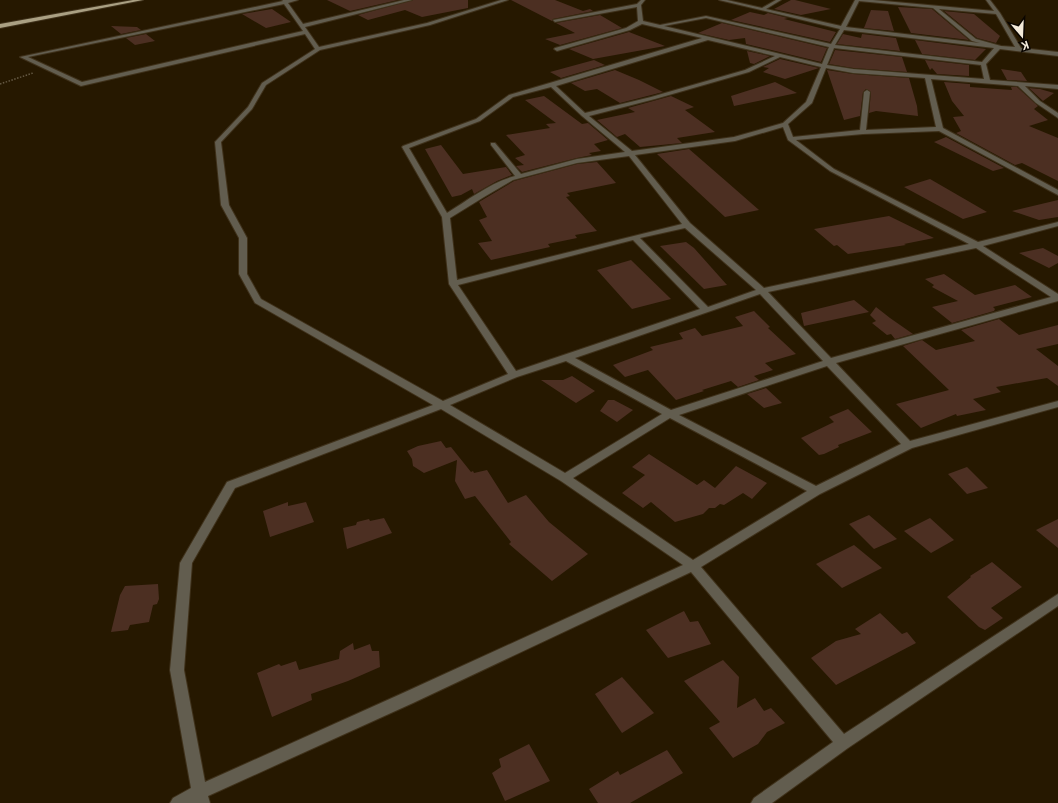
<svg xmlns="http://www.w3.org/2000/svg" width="1058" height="803" font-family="'Open Sans',sans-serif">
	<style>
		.building { fill: #4c2f22 }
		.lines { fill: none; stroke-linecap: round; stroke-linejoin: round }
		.minor-casing { stroke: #3f311a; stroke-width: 2 }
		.major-casing { stroke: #3f311a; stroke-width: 2 }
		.path { stroke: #655943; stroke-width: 1.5; stroke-dasharray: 1.5 1.5; stroke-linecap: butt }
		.minor { fill: #625d4f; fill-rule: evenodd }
		.major { fill: #aaa083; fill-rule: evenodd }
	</style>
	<rect width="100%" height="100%" fill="#261800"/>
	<g class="building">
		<polygon points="327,0 398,0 350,11"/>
		<polygon points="413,0 468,0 468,8 422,17 405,10 368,20 358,15"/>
		<polygon points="511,0 555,0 583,11 590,9 593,11 553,19 552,21"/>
		<polygon points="791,0 795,0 831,9 801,15 774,9"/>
		<polygon points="898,7 932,9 969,40 911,33"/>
		<polygon points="272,9 291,22 266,28 242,14"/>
		<polygon points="871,10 888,11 894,31 864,28"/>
		<polygon points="944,11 974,14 1000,36 996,43 977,38"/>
		<polygon points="750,12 764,15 768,13 788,18 784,19 836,32 830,42 731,20"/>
		<polygon points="600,15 622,28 560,45 545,39 575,33 556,23"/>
		<polygon points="722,23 827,48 821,62 746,44 745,38 729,40 698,33"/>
		<polygon points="111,26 137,27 141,30 121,34"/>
		<polygon points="629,32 665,46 593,59 569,49"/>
		<polygon points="146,34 155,41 135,45 126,38"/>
		<polygon points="843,34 861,38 862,34 896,38 900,51 837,44"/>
		<polygon points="915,40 986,49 975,60 922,54"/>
		<polygon points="835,50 902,57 907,72 853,68 829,64"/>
		<polygon points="747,51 770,56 754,64 750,63"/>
		<polygon points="780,59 819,68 785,79 763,72 769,68 763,67"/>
		<polygon points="594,60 605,65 561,78 550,72"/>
		<polygon points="925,60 969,65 969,76 937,74 932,68 930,70"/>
		<polygon points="1001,69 1021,72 1027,81 1007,80"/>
		<polygon points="615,70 639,80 663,92 620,103 597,89 585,91 571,83"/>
		<polygon points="827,70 853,74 909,78 917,106 918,116 876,111 869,113 871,92 866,89 863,92 860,116 844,120"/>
		<polygon points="775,82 797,93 734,106 731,96"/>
		<polygon points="944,82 970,84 970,87 1012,90 1011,87 1017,87 1038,106 1034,109 1048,120 1029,126 1058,138 1058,181 1022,163 1015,165 956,133 961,131 953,117 964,116 952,101"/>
		<polygon points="1029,88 1040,89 1054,93 1043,101"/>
		<polygon points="544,96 582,124 588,123 608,140 594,144 601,151 589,153 592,155 577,158 522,172 516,166 524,165 515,158 525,155 506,135 550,128 546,124 556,123 525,100"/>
		<polygon points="671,96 694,107 685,110 715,132 677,138 682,143 640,147 625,134 617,137 597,120 635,112 628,108"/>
		<polygon points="946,137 1004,168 993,171 934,142"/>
		<polygon points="441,145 463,174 506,167 512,175 497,181 474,194 472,189 461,195 452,197 425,149"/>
		<polygon points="689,149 727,182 759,210 725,217 657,154"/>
		<polygon points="597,162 616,183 567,193 570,196 566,197 597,231 575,235 577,238 548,244 550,247 491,260 478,243 492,241 479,220 487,217 479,202 514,181 577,164"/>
		<polygon points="930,179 987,212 963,219 904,187"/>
		<polygon points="1058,200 1058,217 1039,220 1012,211"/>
		<polygon points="889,216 934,238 904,244 906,245 848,254 837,245 834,246 814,229"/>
		<polygon points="686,242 694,248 727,285 704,289 660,246"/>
		<polygon points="1043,248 1058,256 1058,263 1049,268 1019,253"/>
		<polygon points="631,260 671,299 632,309 597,270"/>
		<polygon points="944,274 975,295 1015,285 1032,297 993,307 995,309 994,311 952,323 932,307 958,301 932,287 934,285 925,279"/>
		<polygon points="854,300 869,312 804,326 801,313"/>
		<polygon points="876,307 890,318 913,334 895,339 891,334 887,335 872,323 876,321 870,315"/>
		<polygon points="754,311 770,327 768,328 796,354 765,363 773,370 754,376 759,380 738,387 731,381 702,390 704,391 676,400 648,370 625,377 613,365 653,350 650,347 683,339 679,333 695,328 702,336 743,326 735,317"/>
		<polygon points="999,319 1019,335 1058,325 1058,344 1036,349 1058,366 1058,386 1047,378 996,387 1001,392 973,399 986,410 957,416 956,414 921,428 896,404 949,390 903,346 922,340 936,350 975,341 961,330"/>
		<polygon points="572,376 595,391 576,403 541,380 563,380"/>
		<polygon points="766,388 782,403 764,408 747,394"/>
		<polygon points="608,400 614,400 633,410 617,422 600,411"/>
		<polygon points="848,409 872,432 838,445 839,447 824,454 819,455 801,438 834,422 829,417"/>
		<polygon points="441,441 446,448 451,447 471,472 473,471 474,473 487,470 508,503 526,495 549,522 588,554 552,581 509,544 511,542 475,496 465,499 455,481 457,460 424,473 413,466 412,459 407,451 418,446"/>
		<polygon points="649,454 697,485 704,480 715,488 736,466 767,483 752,499 743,493 724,505 720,504 715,508 709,508 703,514 675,522 651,502 643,508 622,493 645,475 632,467"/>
		<polygon points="967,467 988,488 967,494 948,474"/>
		<polygon points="288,502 288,506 306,502 314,522 270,537 263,511"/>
		<polygon points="869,515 897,539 874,549 849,524"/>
		<polygon points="384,518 392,533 347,549 343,528 356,525 357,522 369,519 370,521"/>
		<polygon points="930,518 954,540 931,553 904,531"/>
		<polygon points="1058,519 1058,548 1036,530"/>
		<polygon points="854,545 882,568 842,588 816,564"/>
		<polygon points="992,562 1022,587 991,608 1003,618 985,630 979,627 947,597 971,577 970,576"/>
		<polygon points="158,584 159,599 157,604 153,605 149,622 130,625 128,630 111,632 120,595 125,586"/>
		<polygon points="684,611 690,622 698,621 711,644 668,658 646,630"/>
		<polygon points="880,613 902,634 907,632 916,643 836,685 811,658 836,641 861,634 855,629"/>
		<polygon points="353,643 354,650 370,644 372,651 379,651 380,667 348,681 311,694 312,700 272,717 257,673 279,664 281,666 296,661 299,670 339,659 340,651"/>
		<polygon points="723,660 739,677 737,708 755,698 764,711 771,708 785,723 767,732 758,744 733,758 709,728 720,722 684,681"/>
		<polygon points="622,677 654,713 622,733 595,694"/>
		<polygon points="529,744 550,781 505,801 492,773 501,767 499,759"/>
		<polygon points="667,750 683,773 630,803 598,803 589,789 618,771 620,775"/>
	</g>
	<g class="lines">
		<defs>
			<path id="minor" d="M282,0H298L288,3L303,24L404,0H412L305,27L319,47L427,23L501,0H508L430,25L320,50L266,85L252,109L221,142L229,205L247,238V274L261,299L443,401L508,374L449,284L442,217L402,147L403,146L476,119L509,95L702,38L642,24L630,30L557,51L554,49L555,48L626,28L638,21L637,7L555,22L553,20L637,4L641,0H645L641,5L643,21L660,25L706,16L831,44L840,29L719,0H727L762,8L776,0H781L766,9L841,26L855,0H873L994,11L986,0H990L1000,13L1021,48L1058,52V56L1000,49L986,64L990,80L1058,85V89L1025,86L1040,101L1058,113V118L1036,103L1018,86L931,79L943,128L1058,190V195L939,131L863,134L796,140L834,169L978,242L1058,222V226L983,246L1058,294V301L836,363L910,441L1058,401V407L912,448L820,494L701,567L844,734L1058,594V606L848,748L772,803H751L754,798L833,742L691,572L413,703L208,796L210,803H170L173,798L191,788L170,670L180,563L227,482L433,405L255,303L239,274V238L221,205L215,142L248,107L262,83L315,49L305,34L81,86L20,57L283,1ZM859,1L933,8L972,41L980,43L846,27ZM284,4L303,31L82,82L28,57ZM939,9L996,14L1015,47L1001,46L976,39ZM706,18L829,47L822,64L664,26ZM844,30L994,48L982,62L835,45ZM708,40L775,56L745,70L651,97L585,113L556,86ZM834,48L981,65L984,79L853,69L827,65ZM780,57L821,67L806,102L783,123L734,137L632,151L589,116L655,99L749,72ZM826,68L853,73L925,78L936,127L866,130L870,92L867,90L864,92L860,130L793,137L788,124L812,103ZM551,87L582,116L625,152L577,159L521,174L495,143H491V145L515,176C491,182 468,200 447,213L409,148L480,121L513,97ZM783,127L788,140L830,171L969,244L764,288L690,223L635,155L735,141ZM629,156L682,224L457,280L450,218L484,197L513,180L577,163ZM685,228L756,290L708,307L640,238ZM633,240L700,309L516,371L458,285ZM976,248L1051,297L831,358L768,292ZM760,294L823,361L671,410L575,358ZM566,361L662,414L565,473L450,405L517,377ZM827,366L901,444L816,486L679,415ZM441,409L561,481L683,565L403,693L205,782L184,670L192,563L235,488ZM670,418L807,491L693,560L573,478Z"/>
			<polygon id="major" points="133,0 143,0 0,28 0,24"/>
		</defs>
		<use href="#minor" class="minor-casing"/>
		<use href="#major" class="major-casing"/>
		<polyline class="path" points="0,84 33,73"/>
		<use href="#minor" class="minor"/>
		<use href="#major" class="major"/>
	</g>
	<g transform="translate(1022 36) rotate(161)" stroke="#0a0500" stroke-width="3" paint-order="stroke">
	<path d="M0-3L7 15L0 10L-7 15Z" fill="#f3eada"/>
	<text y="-6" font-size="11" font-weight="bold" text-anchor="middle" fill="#f3eada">K</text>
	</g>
</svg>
